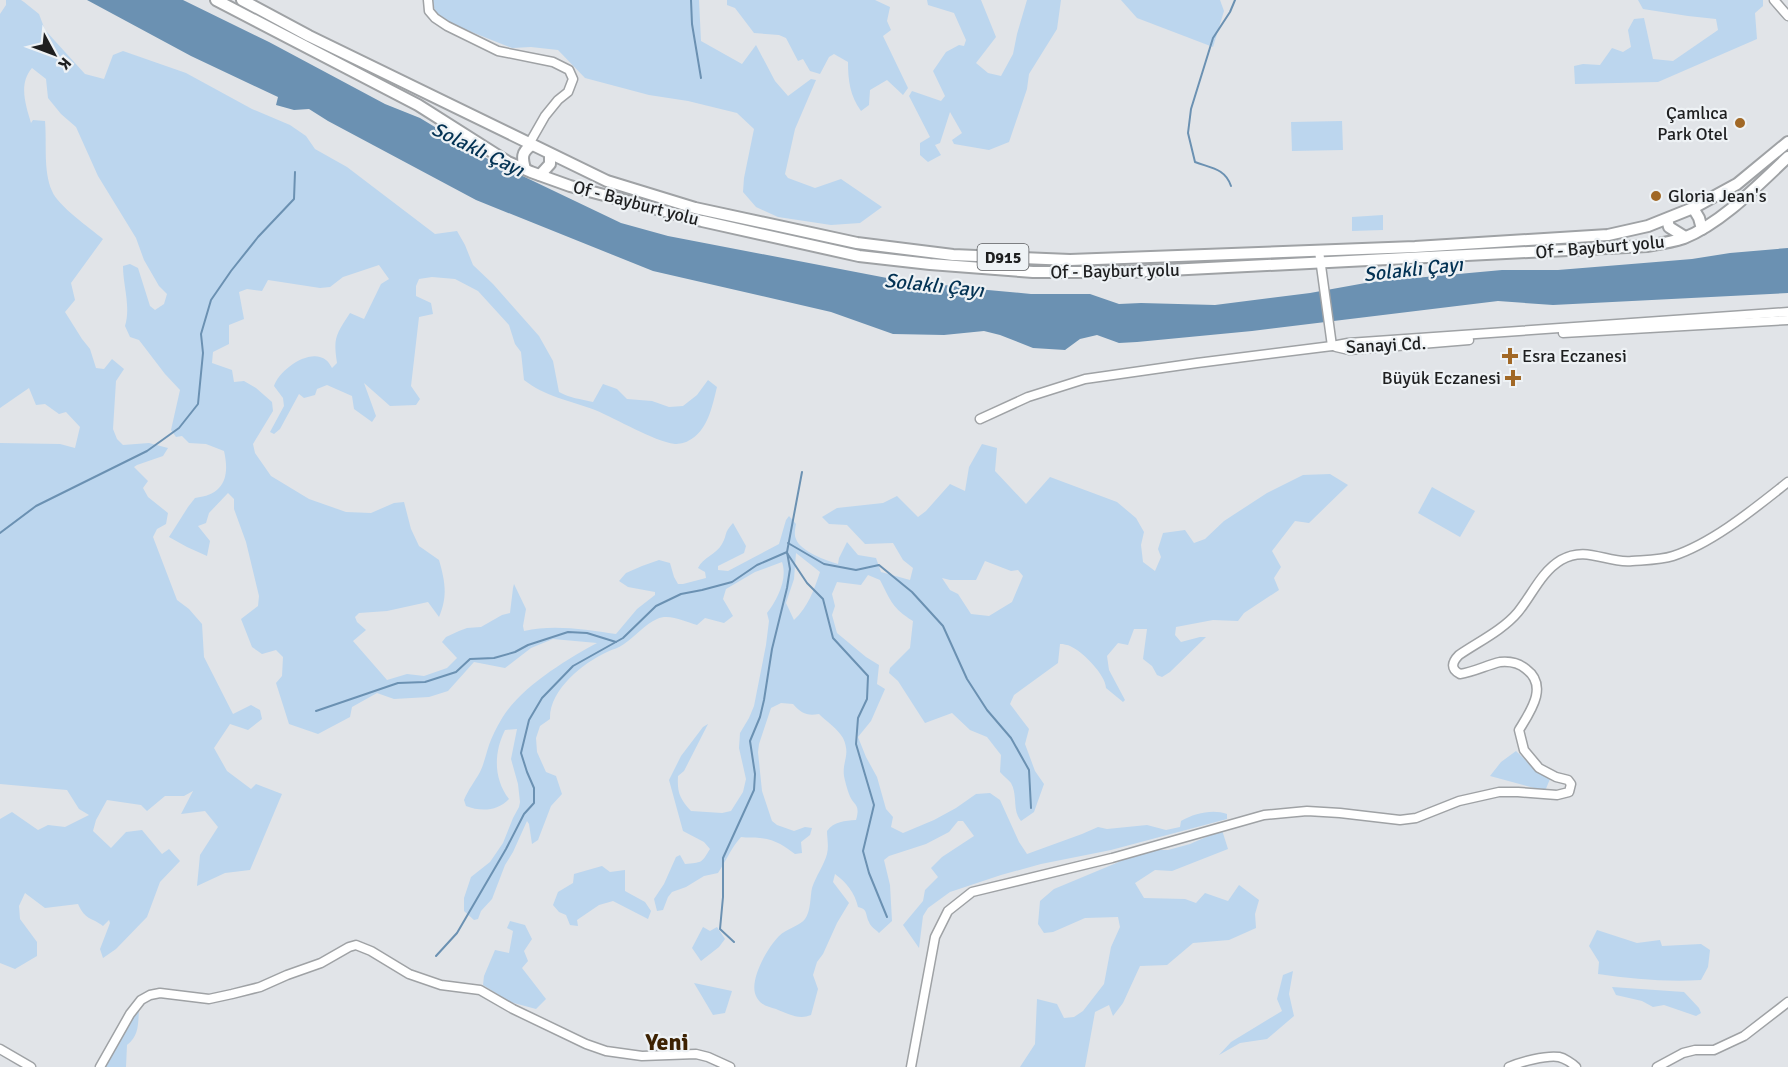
<svg xmlns="http://www.w3.org/2000/svg" width="1788" height="1067" font-family="Signika,sans-serif">
	<style>
		.green { fill: #bcd6ee; fill-rule: evenodd }
		.water { fill: #6b91b2 }
		.lines { fill: none; stroke-linecap: round; stroke-linejoin: round }
		.stream { stroke: #6b91b2; stroke-width: 2 }
		.secondary-casing { stroke: #9fa2a5; stroke-width: 11 }
		.highway-casing { stroke: #9fa2a5; stroke-width: 14 }
		.secondary { stroke: #fff; stroke-width: 8 }
		.highway { stroke: #fff; stroke-width: 10 }
		.poi-dot { fill: #a16826; stroke: #eef2f5; stroke-width: 2 }
		.labels { text-anchor: middle; stroke-width: 4.5; stroke-linejoin: round; paint-order: stroke }
		.shield { fill: #eef2f5; stroke: #5c5e60; stroke-width: 1.5 }
		.shield-label { font-size: 16px; font-weight: bold; fill: #1e1f20 }
		.poi-label { font-size: 18px; fill: #1e1f20; stroke: #eef2f5; text-anchor: end }
		.street-label { font-size: 18px; fill: #1e1f20; stroke: #eef2f5 }
		.water-label { font-size: 20px; font-style: italic; fill: #033253; stroke: #eef2f5 }
		.district-label { font-size: 24px; font-weight: bold; fill: #3d2202; stroke: #eef2f5 }
	</style>
	<rect width="100%" height="100%" fill="#e1e4e8"/>
	<g class="green">
		<path d="M6,0H21L24,2L39,14L45,30L85,74L104,79L113,55L123,51L186,73L252,109L290,125L306,136L315,149L347,167L435,234L457,231L465,245L473,265L493,284L539,336L553,361L559,392C570,398 580,399 593,402L603,384L617,389L627,399L652,401L669,407L683,406L697,395L708,380L717,387C712,407 708,431 688,441C685,443 679,444 675,444C653,441 617,419 595,410C571,401 544,396 524,380L521,352L515,344L509,325L478,291L455,279L432,277L419,279L416,286V296L431,303L433,314L419,317L411,386L420,399L416,405L390,406L364,383L376,416L372,422L354,409L352,396L327,385L317,389L315,395L304,398L299,394L280,429L274,434L270,432L284,406L283,398L274,386C279,370 310,347 326,360C329,362 330,365 332,368L337,363C333,337 336,335 350,313L364,319L381,284L389,279L379,265L343,277L330,287L320,288L268,280L262,291L247,289L239,292L244,319L229,325V344L213,352L212,363L232,370L234,382L244,381L256,388L272,402L273,411L253,444L255,453L271,476L309,499L346,512L371,513L394,503L404,502L411,529L419,546L439,560C445,581 448,596 439,617L428,602L387,611L359,613L355,617L357,622L366,630L353,641L387,680L407,674L424,676L447,668L457,658L442,642L446,637L459,631L467,628L481,627L502,615L510,613L513,588L514,584L526,609L523,626L524,631C555,624 586,630 616,634L637,609L655,595V592L628,587L619,581L626,573L642,566L659,560L670,563L674,577L678,584H683L706,578L705,572L698,568C703,557 716,555 722,544C728,534 723,534 733,523L746,546L744,553L718,566V570L728,571L779,544L786,520L789,516L796,524C795,529 794,535 796,539C800,551 827,561 838,564L839,558L847,542L858,555L876,558L881,572L910,580L913,568L903,560L893,543L865,544L847,525L829,524L822,517L837,508L883,503L897,496L918,517L926,511L950,484L965,491L969,467L982,444L997,448L995,471L1026,504L1050,477L1117,502L1136,518L1144,532L1141,545L1143,562L1155,571L1161,557L1158,549L1163,533L1185,530L1194,543L1205,539L1224,521L1267,493L1303,475L1330,474L1348,485L1309,523L1295,521L1272,551L1281,567L1274,578L1279,590L1244,613L1238,621L1213,620L1176,627L1175,635L1181,642L1200,637H1206L1170,672L1162,677L1157,675L1152,666L1143,659L1147,629H1134L1128,645L1118,643L1107,656L1109,670L1125,700L1123,702L1106,688C1106,675 1082,651 1070,646C1069,645 1062,644 1060,644L1058,663L1014,695L1010,704L1029,729L1025,744L1035,771L1044,784L1034,812L1021,821C1012,811 1018,795 1011,783C1008,779 1003,776 1000,772L1001,755L987,737L970,730L952,713L925,723L898,681L889,673L890,668L910,648L913,621C892,608 891,601 880,580L868,575L861,585L837,582L832,594L835,606L832,615L837,633L866,657L879,665L877,684L885,689L871,721L858,737L866,757L877,777L886,809L893,817L891,827L903,833L934,820L956,808L976,794L990,793L1000,800L1019,842L1027,854L1082,834L1098,827L1107,829L1147,825L1166,830L1180,827L1181,821C1195,813 1213,809 1227,814V819L1111,850L1041,864L1001,875L950,892L928,908L923,916L919,948L903,925L923,901L925,890L938,877L931,868L942,857L974,836L963,821H958L949,832L926,844L889,856L884,860L890,885L892,921L879,933C876,930 870,926 869,922C865,914 868,909 858,907C855,893 846,882 835,874L833,882L849,903L837,923L823,954L817,962L813,975L818,989L811,1015C799,1020 788,1014 776,1009C769,1007 761,1005 757,998C747,983 767,948 779,936C786,929 801,925 805,919C811,911 810,897 812,888C816,876 824,865 827,854C829,846 827,838 827,831C834,821 845,821 856,820C861,803 853,806 849,794C847,789 845,781 844,776C842,761 851,755 843,738C838,729 826,721 819,714C807,716 802,714 793,704L781,703L771,708L759,744L758,752L762,791L772,821L777,825L794,831L805,827L812,828L810,835L801,842L802,853L795,854C784,846 775,839 760,838C753,837 748,838 741,837C731,848 726,861 718,873L704,876L686,887L672,892L668,897L663,910L657,911L654,899L664,884L676,857L680,855L685,864C702,862 701,864 710,849L704,842L683,831L669,780L681,756L703,727L708,724L684,771L678,776C677,793 680,799 691,811L722,813L731,811L743,792L746,779L739,748L740,733L749,718L754,706L766,645L769,621L767,613C777,600 788,579 782,562L755,572L726,589L723,599L733,616L724,623L705,618L697,625C686,622 669,613 657,619C645,624 635,637 624,644C619,648 613,649 607,652C583,663 549,690 550,719L540,726L536,738L537,752L546,772L556,776L562,794L551,806L538,840L532,844L529,824L527,821L513,852L505,865L492,899L481,911L478,919L474,920L464,911V898L471,877L490,862L503,843L513,818L519,807L520,802L518,784L511,759L517,729L505,730C494,752 493,778 509,799C498,811 481,812 466,806L464,800C468,790 475,781 480,772C484,764 486,754 489,745C492,737 496,728 501,720C518,689 567,659 597,643L553,639L531,648L505,668L474,662L448,691L429,697L394,699L377,693L352,707L350,717L318,734L289,724L276,683L282,676L283,657L276,650L262,654L252,647L241,619L258,606L259,596L246,542L234,509V499L228,493L209,513L206,523L198,526L210,541L207,556L187,547L169,537L188,507L195,498C224,495 230,477 224,451L206,444L189,443L182,436L176,437L171,430L180,390L165,374L139,340L130,337L125,326C131,306 123,286 123,266L130,264L138,268L150,306L155,310L164,304L167,294L159,286L144,260L136,238L98,176L76,127L61,114L48,98L46,79L32,68C18,84 26,106 31,123L33,120L45,121C47,144 43,170 52,191C58,206 90,228 103,239L71,283L75,300L65,312L82,339L90,349L96,368L104,369L112,359L124,369L116,381L113,429L117,439L123,445L149,443L168,448L163,456L137,465L134,467L148,481L143,488L148,497L168,513L166,524L157,529L153,537L177,600L189,609L202,624L204,657L233,714L251,705L260,710L262,719L248,730L230,724L214,748L227,771L251,789L256,784L282,794L250,870L225,873L197,886L200,855L218,827L205,811L181,814L193,791L184,796H165L147,811L141,805L107,800L96,820L93,831L111,848L126,832L142,830L162,854L169,849L180,861L160,882L147,917L116,949L103,958L100,949L110,923L109,920L103,926C90,916 86,921 78,904L45,908L25,893L19,906L20,919L37,942V956L15,969L0,963V819L12,812L38,830L48,825L65,827L89,815L79,809L67,790L0,784V443L60,444L75,448L80,427L66,412L59,414L45,404L36,405L29,388L0,408V14L6,5ZM796,553L820,572C814,590 808,607 794,620L786,603L794,579ZM985,561L1011,571L1018,570L1023,576L1012,602L989,616L971,614L958,594L950,590L942,578L950,580H976Z"/>
		<polygon points="432,0 699,0 701,41 742,64 756,45 775,81 788,96 811,79 816,80 795,129 785,174 788,178 815,188 841,179 882,207 860,223 831,225 778,217 756,207 743,192 744,178 754,129 737,113 688,101 649,95 585,78 558,50 531,47 512,48 474,33 446,21 435,11"/>
		<path d="M727,0H875L890,7L887,21L891,30L883,36L908,88L903,95L887,80L870,90L869,105L861,111C850,96 848,80 848,62L834,54L829,57L820,74L810,71L803,59L798,61L786,38L779,35L754,33L735,8L727,5Z"/>
		<polygon points="927,0 981,0 996,37 976,63 988,73 1001,76 1013,54 1017,34 1027,0 1061,0 1057,29 1029,74 1027,89 1009,142 989,150 954,144 952,140 962,133 950,112 940,143 935,145 941,155 928,162 920,155 920,143 930,137 909,96 912,91 941,101 945,96 933,71 946,52 959,45 964,46 966,40 954,13 928,5"/>
		<polygon points="1121,0 1220,0 1224,11 1213,47 1137,18"/>
		<polygon points="1638,0 1763,0 1763,6 1755,13 1757,39 1658,82 1575,84 1574,66 1583,64 1600,65 1612,48 1623,52 1631,47 1628,30 1634,19 1644,18 1653,59 1673,61 1718,30 1716,19 1688,16 1643,9"/>
		<polygon points="1342,121 1343,150 1292,151 1291,122"/>
		<polygon points="1383,215 1383,230 1352,231 1352,217"/>
		<polygon points="1432,487 1475,511 1460,537 1418,513"/>
		<polygon points="1516,751 1537,771 1550,779 1545,791 1490,776 1501,762"/>
		<polygon points="1222,830 1228,849 1172,871 1155,870 1135,883 1144,898 1185,899 1196,903 1205,893 1228,901 1239,885 1259,900 1255,914 1256,928 1229,940 1193,943 1167,965 1140,966 1123,1003 1113,1016 1109,1005 1095,1012 1085,1067 1020,1067 1035,1044 1037,999 1057,1004 1064,1018 1074,1017 1083,1011 1104,984 1111,947 1120,927 1118,917 1085,918 1053,932 1044,933 1038,924 1040,901 1054,889 1114,864 1145,850 1168,850 1190,844"/>
		<polygon points="602,866 610,872 625,870 625,891 645,902 651,911 648,919 613,901 599,905 577,920 578,926 570,925 566,915 559,912 553,905 558,892 573,883 574,874"/>
		<polygon points="510,921 525,925 532,939 524,951 528,961 522,968 546,999 536,1009 510,1002 483,985 484,976 495,950 509,953 513,931 507,928"/>
		<polygon points="703,927 710,931 717,927 725,939 719,947 701,961 692,948"/>
		<path d="M1597,930L1637,943L1660,940L1662,946L1701,944L1710,950L1708,967L1701,980C1666,982 1632,979 1598,974L1599,962L1589,946Z"/>
		<polygon points="1293,971 1289,994 1294,1016 1267,1039 1240,1043 1219,1055 1231,1042 1282,1011 1277,999 1283,975"/>
		<polygon points="694,983 732,991 725,1013 713,1015"/>
		<polygon points="1612,987 1684,992 1699,1008 1701,1013 1696,1016 1664,1005 1653,1007 1642,1001 1616,995"/>
		<path d="M139,1010C138,1024 139,1036 127,1045L126,1067H102L132,1016Z"/>
	</g>
	<polygon class="water" points="87,0 183,0 269,42 385,104 420,118 491,161 621,223 668,236 887,278 977,289 1031,294 1090,294 1119,304 1141,303 1215,305 1310,293 1371,282 1502,270 1558,270 1656,262 1692,259 1730,253 1788,248 1788,293 1553,305 1498,301 1252,331 1137,342 1119,343 1097,335 1080,339 1065,350 1033,348 1000,335 984,331 944,335 893,334 831,312 653,271 476,200 328,121 309,109 294,110 276,105 278,97 191,56"/>
	<g class="lines">
		<g class="stream">
			<polyline points="691,0 692,24 701,78"/>
			<path d="M1231,186C1225,168 1210,168 1195,162L1188,133L1191,109L1213,38L1230,12L1235,0"/>
			<polyline points="0,533 36,506 147,451 179,428 198,404 203,353 201,334 211,300 231,271 258,237 294,199 295,172"/>
			<polyline points="788,543 824,564 856,570 879,565 912,592 943,626 967,679 987,710 1011,738 1029,770 1031,808"/>
			<polyline points="787,553 807,583 823,599 833,638 868,676 867,699 858,718 856,744 874,805 863,851 869,873 887,917"/>
			<polyline points="316,711 398,683 425,682 456,672 470,659 494,658 515,652 528,645 568,632 587,633 616,642"/>
			<polyline points="734,942 720,929 723,897 723,858 754,790 755,774 750,741 760,717 764,700 772,649 787,588 790,569 787,552"/>
			<polyline points="436,956 457,933 506,849 524,814 534,803 534,788 527,772 521,753 529,720 542,698 573,666 623,638 656,606 681,594 702,590 732,582 757,565 787,552 802,472"/>
		</g>
		<defs>
			<g id="secondary">
				<polyline points="428,0 429,11 435,18 447,26 498,51 553,62 569,70 573,79 568,92 558,100 545,116 529,144"/>
				<polyline points="1774,0 1788,16"/>
				<polyline points="1319,251 1332,346"/>
				<polyline points="1563,333 1788,320"/>
				<polyline points="1336,347 1349,350 1469,340"/>
				<polyline points="980,419 1028,397 1085,379 1197,363 1332,346 1348,343 1788,312"/>
				<polyline points="0,1049 31,1067"/>
				<polyline points="100,1067 130,1014 141,1000 150,995 160,993 209,999 232,994 260,987 287,975 321,963 349,947 356,945 371,951 409,974 441,985 480,990 513,1009 586,1044 606,1051 642,1056 696,1054 708,1057 730,1067"/>
				<path d="M911,1067L935,937L948,911L972,892L1112,858L1264,815L1307,811L1340,813L1400,820L1416,818L1459,801L1499,792H1518L1557,795L1569,792L1571,784L1568,780L1556,777L1539,768L1524,750L1519,730C1530,712 1549,686 1526,669C1519,663 1510,661 1500,662C1487,665 1474,672 1460,674C1450,669 1452,662 1459,655C1478,642 1503,630 1518,612C1532,595 1541,572 1561,560C1587,545 1607,564 1632,561C1645,560 1661,560 1673,556C1713,543 1755,508 1788,482"/>
				<path d="M1509,1067C1520,1062 1546,1055 1559,1057C1564,1058 1572,1063 1576,1067"/>
				<polyline points="1657,1067 1683,1053 1695,1050 1714,1050 1744,1036 1788,1002"/>
			</g>
			<g id="highway">
				<path d="M216,0L418,105L508,162L531,172L570,186L702,221L859,256L930,264L1033,272H1129L1647,246C1659,244 1672,242 1684,238C1722,223 1759,184 1788,157"/>
				<polyline points="242,0 309,36 607,181 695,208 857,243 953,255 1070,260 1415,247 1608,235 1648,226 1693,208 1737,184 1788,142"/>
				<path d="M525,169C522,158 521,152 532,145"/>
				<polyline points="540,175 550,164 550,154"/>
				<polyline points="1693,208 1699,218 1702,229"/>
				<polyline points="1667,219 1669,227 1685,237"/>
			</g>
		</defs>
		<use href="#secondary" class="secondary-casing"/>
		<use href="#highway" class="highway-casing"/>
		<use href="#secondary" class="secondary"/>
		<use href="#highway" class="highway"/>
	</g>
	<g class="poi-dot">
		<circle cx="1740" cy="123" r="6"/>
		<circle cx="1656" cy="196" r="6"/>
		<path d="M1507 347h6v6h6v6h-6v6h-6v-6h-6v-6h6z"/>
		<path d="M1510 369h6v6h6v6h-6v6h-6v-6h-6v-6h6z"/>
	</g>
	<g class="labels">
		<rect class="shield" x="977.5" y="244" width="51" height="26" rx="4.5"/>
		<g class="shield-label">
			<text x="1003" y="263">D915</text>
		</g>
		<g class="poi-label">
			<text x="1728" y="119">Çamlıca<tspan x="1728" dy="21">Park Otel</tspan></text>
			<text x="1668" y="202" text-anchor="start">Gloria Jean's</text>
			<text x="1522" y="362" text-anchor="start">Esra Eczanesi</text>
			<text x="1501" y="384">Büyük Eczanesi</text>
		</g>
		<g class="street-label">
			<text transform="translate(636 203) rotate(15)" y="6">Of - Bayburt yolu</text>
			<text transform="translate(1600 247) rotate(-5)" y="6">Of - Bayburt yolu</text>
			<text transform="translate(1115 271) rotate(-1)" y="6">Of - Bayburt yolu</text>
			<text transform="translate(1386 345) rotate(-3)" y="6">Sanayi Cd.</text>
		</g>
		<g class="water-label">
			<text transform="translate(478 149) rotate(26)" y="7">Solaklı Çayı</text>
			<text transform="translate(1413 269) rotate(-6)" y="7">Solaklı Çayı</text>
			<text transform="translate(934 285) rotate(6)" y="7">Solaklı Çayı</text>
		</g>
		<g class="district-label">
			<text x="667" y="1050">Yeni</text>
		</g>
	</g>
	<g transform="translate(54 54) rotate(131)" stroke="#eef2f5" stroke-width="4.5" paint-order="stroke">
	<path d="M0-4.5L10 22L0 15L-10 22Z" fill="#1e1f20"/>
	<text y="-9" font-size="16" font-weight="bold" text-anchor="middle" fill="#1e1f20">K</text>
	</g>
</svg>
